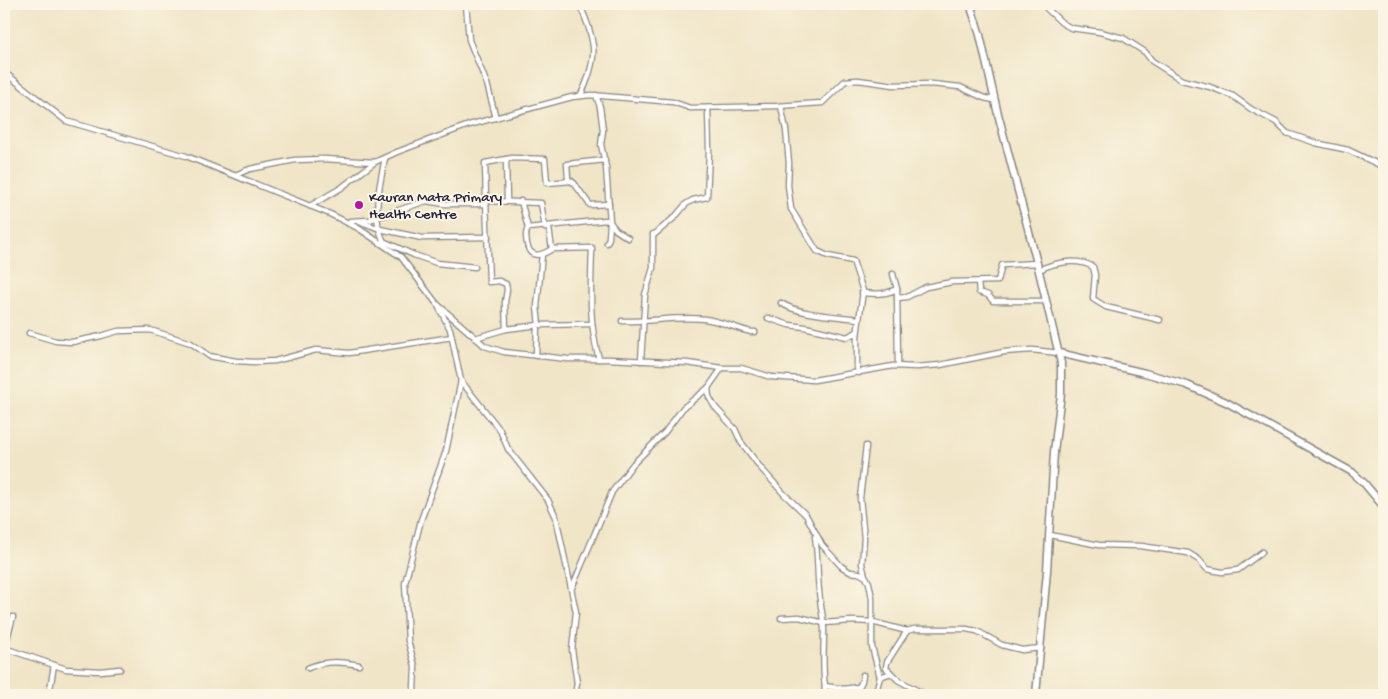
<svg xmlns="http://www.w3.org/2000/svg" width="1388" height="699" font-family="'Gochi Hand',sans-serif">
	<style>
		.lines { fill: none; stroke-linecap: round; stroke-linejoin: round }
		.street-casing { stroke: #898481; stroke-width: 7 }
		.secondary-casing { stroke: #898481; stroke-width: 9 }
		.street { stroke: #fff; stroke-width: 4.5 }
		.secondary { stroke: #fff; stroke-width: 6 }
		.poi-dot { fill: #b5179e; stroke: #fcf5e5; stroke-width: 2 }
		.labels { text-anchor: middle; stroke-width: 4; stroke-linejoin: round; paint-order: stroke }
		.poi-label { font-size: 15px; fill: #22223b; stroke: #fcf5e5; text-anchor: start }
	</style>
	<rect width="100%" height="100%" fill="#fcf5e5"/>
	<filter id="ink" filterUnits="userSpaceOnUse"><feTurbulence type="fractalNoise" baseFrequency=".02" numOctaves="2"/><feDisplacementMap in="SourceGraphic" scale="10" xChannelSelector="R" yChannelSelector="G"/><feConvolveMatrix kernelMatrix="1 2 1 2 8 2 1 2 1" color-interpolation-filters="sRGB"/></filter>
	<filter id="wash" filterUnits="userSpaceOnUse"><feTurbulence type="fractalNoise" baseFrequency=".0096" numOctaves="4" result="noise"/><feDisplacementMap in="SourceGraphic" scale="20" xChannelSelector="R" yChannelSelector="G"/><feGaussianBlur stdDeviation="1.12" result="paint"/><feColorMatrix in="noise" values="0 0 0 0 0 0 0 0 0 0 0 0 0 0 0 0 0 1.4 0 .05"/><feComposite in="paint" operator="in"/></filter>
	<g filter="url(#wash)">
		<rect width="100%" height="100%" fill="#f0e5c7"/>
	</g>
	<g filter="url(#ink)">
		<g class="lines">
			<defs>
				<g id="street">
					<polyline points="466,4 469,40 487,84 496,118"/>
					<path d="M579,4C585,16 591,32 593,46C595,60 587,84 580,96"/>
					<polyline points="1042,4 1062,23 1071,28 1100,32 1123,38 1145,52 1152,61 1182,80 1210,87 1233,96 1251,109 1276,122 1287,133 1316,143 1348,150 1384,167"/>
					<polyline points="4,72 66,121 186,156 330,214 358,228 401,257 437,304 485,346 504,352 567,359 609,359 687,363 722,368 741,368 771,377 814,380 893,366 917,367 940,365 1004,352 1032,350 1059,353"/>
					<polyline points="596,95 600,107 603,130 601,145 606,167 610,222 616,230 628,238"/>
					<polyline points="781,106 786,130 789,163 788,185 791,209 817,251 828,256 853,261 863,291 857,336 857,368 859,373"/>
					<polyline points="506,159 507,201"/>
					<polyline points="605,160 567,164 568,179 574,183 590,205 609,204"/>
					<polyline points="235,175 250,169 295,160 324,159 375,162 397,152 469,125 572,97 591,95 673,102 690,108 777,106 822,103 845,81 858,80 894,85 932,84 960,87 984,98 994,100"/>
					<path d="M571,181L547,183L545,159L512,158L485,163L486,199L488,201L541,203L545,228H549L552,249L592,248C591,287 588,321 599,359"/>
					<polyline points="521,201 528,228"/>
					<polyline points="310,206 341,188 375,162"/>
					<polyline points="359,221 380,229 422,238 488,237"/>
					<polyline points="349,224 350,221 369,220 426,201 445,204 486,204"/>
					<polyline points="655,234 675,217 686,204 693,200 707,197 709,152 708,108"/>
					<polyline points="383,241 414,255 437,263 475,267"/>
					<path d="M384,243C382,237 379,230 378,224C375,203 381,179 385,158"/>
					<path d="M552,249C541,256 530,259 527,244C526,237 525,233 528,228L606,220L610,222L609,238L607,243"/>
					<path d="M1039,270C1055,262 1078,258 1093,267L1095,275L1093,299L1106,307L1160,320"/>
					<polyline points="893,274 897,289 898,366"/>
					<polyline points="978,282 979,292 988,295 993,301 1046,301"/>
					<path d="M862,293C875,294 885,295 897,289"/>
					<polyline points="897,298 907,297 926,287 952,282 998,281 1002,265 1037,263"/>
					<path d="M781,303C799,315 837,316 859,319"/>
					<polyline points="768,318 789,325 805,327 847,337 857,332"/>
					<path d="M622,321C649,322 677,316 705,319C720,321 736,328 751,332H755"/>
					<polyline points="539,325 592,324"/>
					<polyline points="506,329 539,325 537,307 542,254"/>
					<polyline points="29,333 56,341 72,342 101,336 118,331 150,330 191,343 209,356 236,361 255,362 275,361 316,350 349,353 452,337"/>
					<polyline points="475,338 506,329 505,302 507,290 506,284 499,281 489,282 486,199"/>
					<polyline points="536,356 537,325"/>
					<polyline points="641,361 645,295 653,268 653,234"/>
					<polyline points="722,368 708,388 709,397 715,407 735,429 741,442 760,467 784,494 806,515 822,545 841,566 850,572 859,573 866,577 869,583 872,598 872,647 880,677"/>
					<polyline points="461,381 500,430 508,449 548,500 556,517 576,612 572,650 577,683 575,695"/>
					<polyline points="1050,535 1099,545 1141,546 1188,553 1199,560 1207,569 1222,572 1238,570 1262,552"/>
					<path d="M815,537C818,555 817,572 819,591C820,603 823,616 824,629C824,648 822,668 825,686L843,689L859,687L862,681L863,675"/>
					<polyline points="865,576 862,564 864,538 860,498 866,446"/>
					<polyline points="572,588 612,492 633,464 665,432 683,408 708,388"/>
					<polyline points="781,618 799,617 824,623 852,621 872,622 907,631 914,629 966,629 977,631 1002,645 1022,650 1041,648"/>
					<polyline points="907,631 887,662 886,668 898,680 926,695"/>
					<polyline points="4,648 66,669 100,671 120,669"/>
					<polyline points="4,649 13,617"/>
					<path d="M308,668C324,660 341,661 359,665"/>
					<polyline points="49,695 54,665"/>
					<polyline points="416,695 414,689 415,666 408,641 405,583 421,520 446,451 461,381 450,329 439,308"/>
					<polyline points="824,695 825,686"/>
					<polyline points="875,695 880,677 891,673"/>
				</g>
				<g id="secondary">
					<polyline points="970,4 980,35 997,110 1037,263 1061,363 1061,394 1054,452 1047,571 1036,695"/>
					<polyline points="1059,353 1145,373 1187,385 1226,402 1352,472 1364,483 1384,507"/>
				</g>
			</defs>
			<use href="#street" class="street-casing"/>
			<use href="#secondary" class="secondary-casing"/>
			<use href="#street" class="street"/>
			<use href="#secondary" class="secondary"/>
		</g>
	</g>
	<circle class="poi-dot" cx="359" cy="205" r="5"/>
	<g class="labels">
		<g class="poi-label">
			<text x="369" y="201">Kauran Mata Primary<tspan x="369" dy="17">Health Centre</tspan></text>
		</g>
	</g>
	<rect width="1388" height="699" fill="none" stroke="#fcf5e5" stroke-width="20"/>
</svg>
